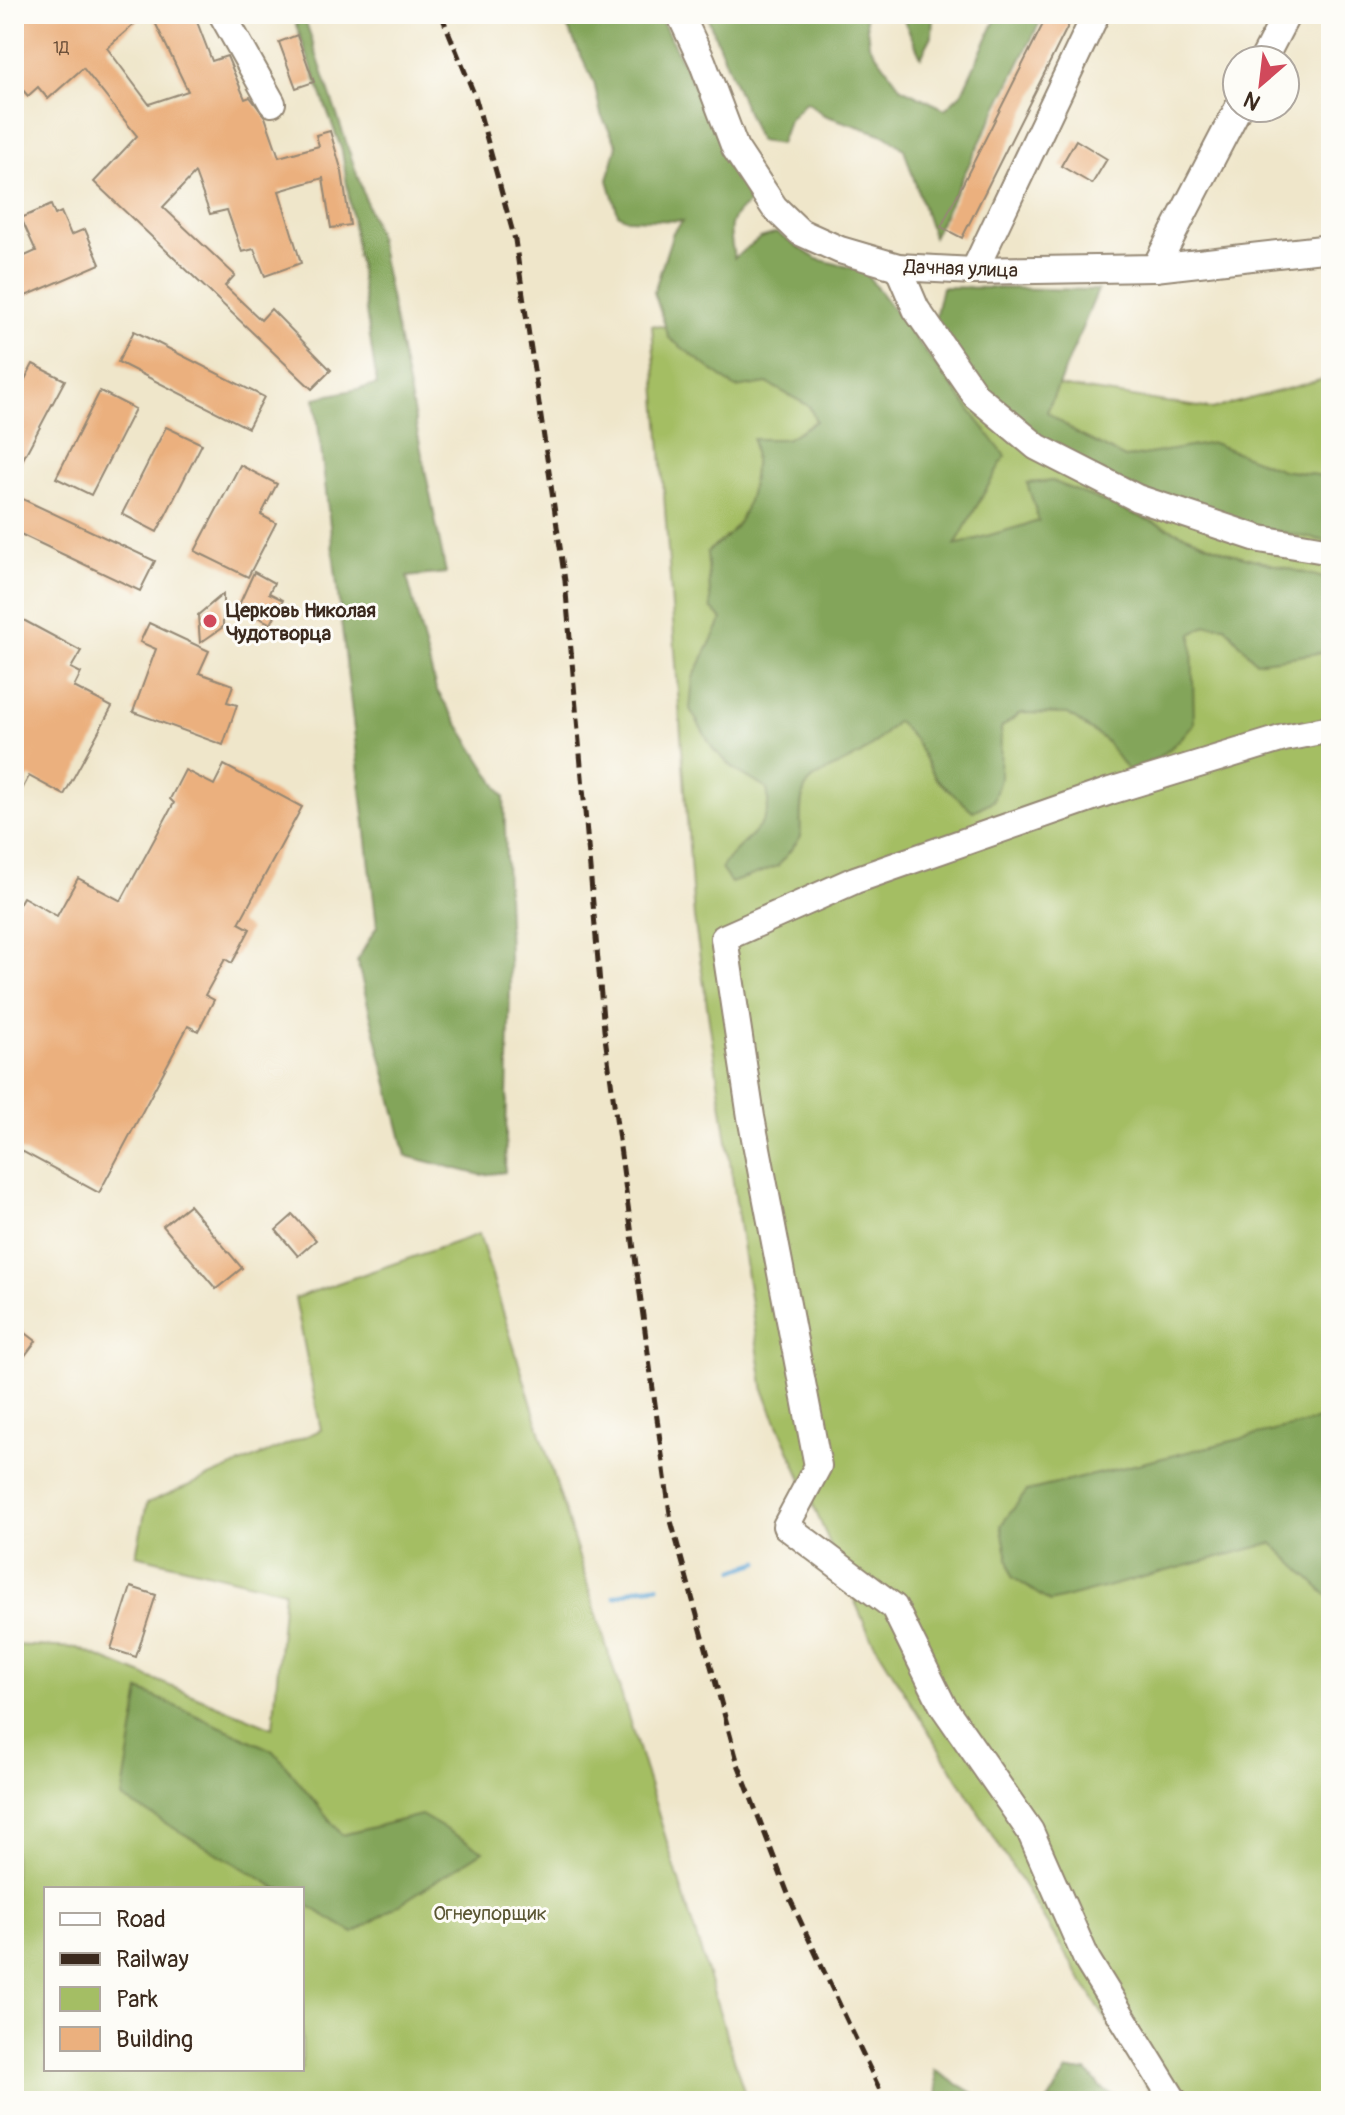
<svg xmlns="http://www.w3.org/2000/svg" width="1345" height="2115" font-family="Pangolin,sans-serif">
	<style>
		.green { fill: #a4be64; stroke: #707441; stroke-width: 2; fill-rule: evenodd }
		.forest { fill: #83a55a; stroke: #5f683c; stroke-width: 2 }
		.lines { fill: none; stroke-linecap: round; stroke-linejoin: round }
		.stream { stroke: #5ea6d5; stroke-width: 5 }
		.building { fill: #ebb07e }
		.minor-casing { stroke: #958874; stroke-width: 30 }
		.minor { stroke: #fff; stroke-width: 26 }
		.rail { stroke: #3b2a1e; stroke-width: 5; stroke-dasharray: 12 6; stroke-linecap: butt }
		.poi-dot { fill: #d1495b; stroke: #fdfcf7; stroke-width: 3 }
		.labels { text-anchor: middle; stroke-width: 6; stroke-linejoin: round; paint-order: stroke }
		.number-label { font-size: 16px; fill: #674c36 }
		.street-label { font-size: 20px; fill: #3b2a1e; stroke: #fdfcf7 }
		.poi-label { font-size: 20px; font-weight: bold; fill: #3b2a1e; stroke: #fdfcf7; text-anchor: start }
		.park-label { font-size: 20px; fill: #5a5633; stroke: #fdfcf7 }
	</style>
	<rect width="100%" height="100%" fill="#fdfcf7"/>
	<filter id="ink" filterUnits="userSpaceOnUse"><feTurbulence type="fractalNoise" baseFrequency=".0125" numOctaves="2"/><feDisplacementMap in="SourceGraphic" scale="16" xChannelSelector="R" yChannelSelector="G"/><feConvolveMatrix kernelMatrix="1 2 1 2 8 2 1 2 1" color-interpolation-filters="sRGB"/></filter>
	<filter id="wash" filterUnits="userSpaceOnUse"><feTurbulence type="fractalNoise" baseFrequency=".006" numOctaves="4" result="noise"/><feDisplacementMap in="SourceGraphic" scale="32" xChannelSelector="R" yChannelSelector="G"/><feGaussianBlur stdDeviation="1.8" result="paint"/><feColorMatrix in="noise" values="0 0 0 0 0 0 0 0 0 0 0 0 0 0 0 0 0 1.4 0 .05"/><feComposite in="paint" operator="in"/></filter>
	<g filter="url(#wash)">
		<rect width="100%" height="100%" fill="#efe6ca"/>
		<g class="green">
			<polygon points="652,325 1212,409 1331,377 1331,2101 1156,2101 870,1636 764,1392 694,918"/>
			<path d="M479,1234L747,2101H14V1645L77,1648L273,1728L284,1591L136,1555L147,1503L321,1430L295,1298ZM46,1889H302V2069H46Z"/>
		</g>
		<g class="forest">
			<polygon points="292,14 303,14 378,237 446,573 407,577 436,689 504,797 510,988 505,1172 481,1175 406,1156 357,961 377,926 315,398 377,385 342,151"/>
			<path d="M561,14H655L664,25L751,202C724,219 730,230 734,258L760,238L777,233L817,259L864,271L1005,456L955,545L1039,521L1027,483L1052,481L1230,553L1331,580V656L1319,653L1256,662L1225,626L1207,625L1192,634L1194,724C1175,746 1156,764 1127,770L1105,740L1068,714L1020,713L1001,728L1000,779L993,801L973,811L936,779L914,739L897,721C886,732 873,747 859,755C809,783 798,771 801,837L778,866L731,883L721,869C737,839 776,831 767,789L737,771L714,750L690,709L693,678L722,619L711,608L707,552C715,545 726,539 732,531C752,508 757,467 753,439H786L816,421L809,406L767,383L736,388L669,338L654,292L673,232L683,221L627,219L618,214L608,180L617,145L601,115L594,82Z"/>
			<polygon points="706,14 865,14 869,44 901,88 945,109 962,93 998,14 1044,14 933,237 904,149 887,136 824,115 806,101 788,121 780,144 759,141"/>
			<polygon points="901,14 933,14 932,36 921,57"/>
			<polygon points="942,287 1098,290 1047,412 1078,434 1125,458 1213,443 1282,470 1331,477 1331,542 1260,528 1138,490 1030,436 973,381 935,318"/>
			<polygon points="1331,1417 1331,1599 1272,1543 1050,1602 1012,1577 1001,1525 1027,1491"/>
			<polygon points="140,1690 274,1751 342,1835 421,1815 483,1851 354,1933 302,1902 302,1889 279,1889 122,1798"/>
			<polygon points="934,2070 986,2101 943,2101 937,2092"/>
			<polygon points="1067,2071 1087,2071 1100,2087 1125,2101 1048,2101"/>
		</g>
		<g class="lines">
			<g class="stream">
				<polyline points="735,1570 759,1562"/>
				<polyline points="615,1597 639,1588 658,1586"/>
			</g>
		</g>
		<g id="blocks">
			<g class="building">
				<polygon points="14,14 146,14 107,48 149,104 188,91 151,14 194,14 212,61 227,56 245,99 250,97 265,117 279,157 319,146 316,135 330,131 342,172 350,225 331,228 323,178 279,191 301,263 265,276 254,249 242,252 227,210 210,214 195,173 163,207 235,275 225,286 261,320 271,309 331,370 312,389 94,182 137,136 83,68 48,99 38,87 28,96 14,80"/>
				<polygon points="1048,14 1074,14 962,238 941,227"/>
				<polygon points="297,35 314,82 296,88 279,42"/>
				<polygon points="1076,140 1107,159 1092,184 1061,166"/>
				<polygon points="51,205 55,215 61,212 71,235 85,229 100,264 14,301 14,261 36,251 21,218"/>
				<polygon points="134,331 264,397 248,428 118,362"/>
				<polygon points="33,364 65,380 14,476 14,400"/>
				<polygon points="100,391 135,409 91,495 56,478"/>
				<polygon points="166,427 202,444 157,532 122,514"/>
				<polygon points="240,465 277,484 261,515 276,523 248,577 195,551"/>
				<polygon points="14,495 155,561 140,591 14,531"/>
				<polygon points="254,572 274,583 269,593 283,600 271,624 238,607"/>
				<polygon points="223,594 223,627 200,643 198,615"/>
				<polygon points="14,615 81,651 71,668 81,673 74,687 112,707 64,795 29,776 14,805"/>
				<polygon points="149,623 209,651 199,673 233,685 227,702 237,705 223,745 133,712 156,649 140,642"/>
				<polygon points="224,765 302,807 239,923 250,929 232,963 225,959 205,995 214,1000 198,1031 188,1026 99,1193 14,1147 14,913 23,897 57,916 78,878 121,901 174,803 170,799 185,770 214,785"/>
				<polygon points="189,1205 242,1268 216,1289 163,1226"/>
				<polygon points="293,1215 316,1240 298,1256 276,1230"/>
				<polygon points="14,1324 36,1341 14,1370"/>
				<polygon points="131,1587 156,1595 136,1657 111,1649"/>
			</g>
		</g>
	</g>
	<g filter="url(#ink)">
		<use href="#blocks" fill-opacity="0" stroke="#958874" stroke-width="2"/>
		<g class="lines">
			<defs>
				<g id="minor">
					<polyline points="222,14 272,103"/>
					<polyline points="680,14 702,61 735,148 774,207 800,232 840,250 898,267 974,271 1155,268 1331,248"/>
					<polyline points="1263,60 1287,14"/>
					<polyline points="898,267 916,309 976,396 1037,447 1137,498 1260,539 1331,551"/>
					<polyline points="1155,268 1238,108"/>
					<polyline points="974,271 1096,14"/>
					<polyline points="1174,2101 1087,1960 1030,1831 943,1706 894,1607 786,1526 818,1466 751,1117 724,938 855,880 1110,791 1284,738 1331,729"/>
				</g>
			</defs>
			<use href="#minor" class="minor-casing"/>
			<use href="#minor" class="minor"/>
			<polyline class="rail" points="441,14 475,96 515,240 565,581 604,1030 671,1521 738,1764 790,1899 885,2101"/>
		</g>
	</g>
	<circle class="poi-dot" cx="210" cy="621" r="8"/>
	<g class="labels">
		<g class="number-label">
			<text x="61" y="53">1Д</text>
		</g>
		<g class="street-label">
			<text transform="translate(961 268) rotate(2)" y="7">Дачная улица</text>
		</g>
		<g class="poi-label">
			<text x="226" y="617">Церковь Николая<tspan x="226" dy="23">Чудотворца</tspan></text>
		</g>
		<g class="park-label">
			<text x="490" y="1920">Огнеупорщик</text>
		</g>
	</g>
	<rect width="1345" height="2115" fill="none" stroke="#fdfcf7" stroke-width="48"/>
	<rect x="44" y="1887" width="260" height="184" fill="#fdfcf7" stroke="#afa8a0" stroke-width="2"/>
	<rect x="60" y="1913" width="40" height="12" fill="#ffffff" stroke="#afa8a0" stroke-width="2"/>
	<text x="116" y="1927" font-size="24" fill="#3b2a1e">Road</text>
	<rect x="60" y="1953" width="40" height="12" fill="#3b2a1e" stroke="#afa8a0" stroke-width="2"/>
	<text x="116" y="1967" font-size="24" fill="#3b2a1e">Railway</text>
	<rect x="60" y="1987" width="40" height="24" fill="#a4be64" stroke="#afa8a0" stroke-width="2"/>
	<text x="116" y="2007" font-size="24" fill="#3b2a1e">Park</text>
	<rect x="60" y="2027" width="40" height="24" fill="#ebb07e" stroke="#afa8a0" stroke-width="2"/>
	<text x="116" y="2047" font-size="24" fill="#3b2a1e">Building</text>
	<g transform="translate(1261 84) rotate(208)"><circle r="38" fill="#fdfcf7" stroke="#afa8a0" stroke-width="2"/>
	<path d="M0-6L14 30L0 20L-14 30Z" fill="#d1495b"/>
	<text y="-12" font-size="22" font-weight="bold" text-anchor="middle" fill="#3b2a1e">N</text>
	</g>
</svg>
